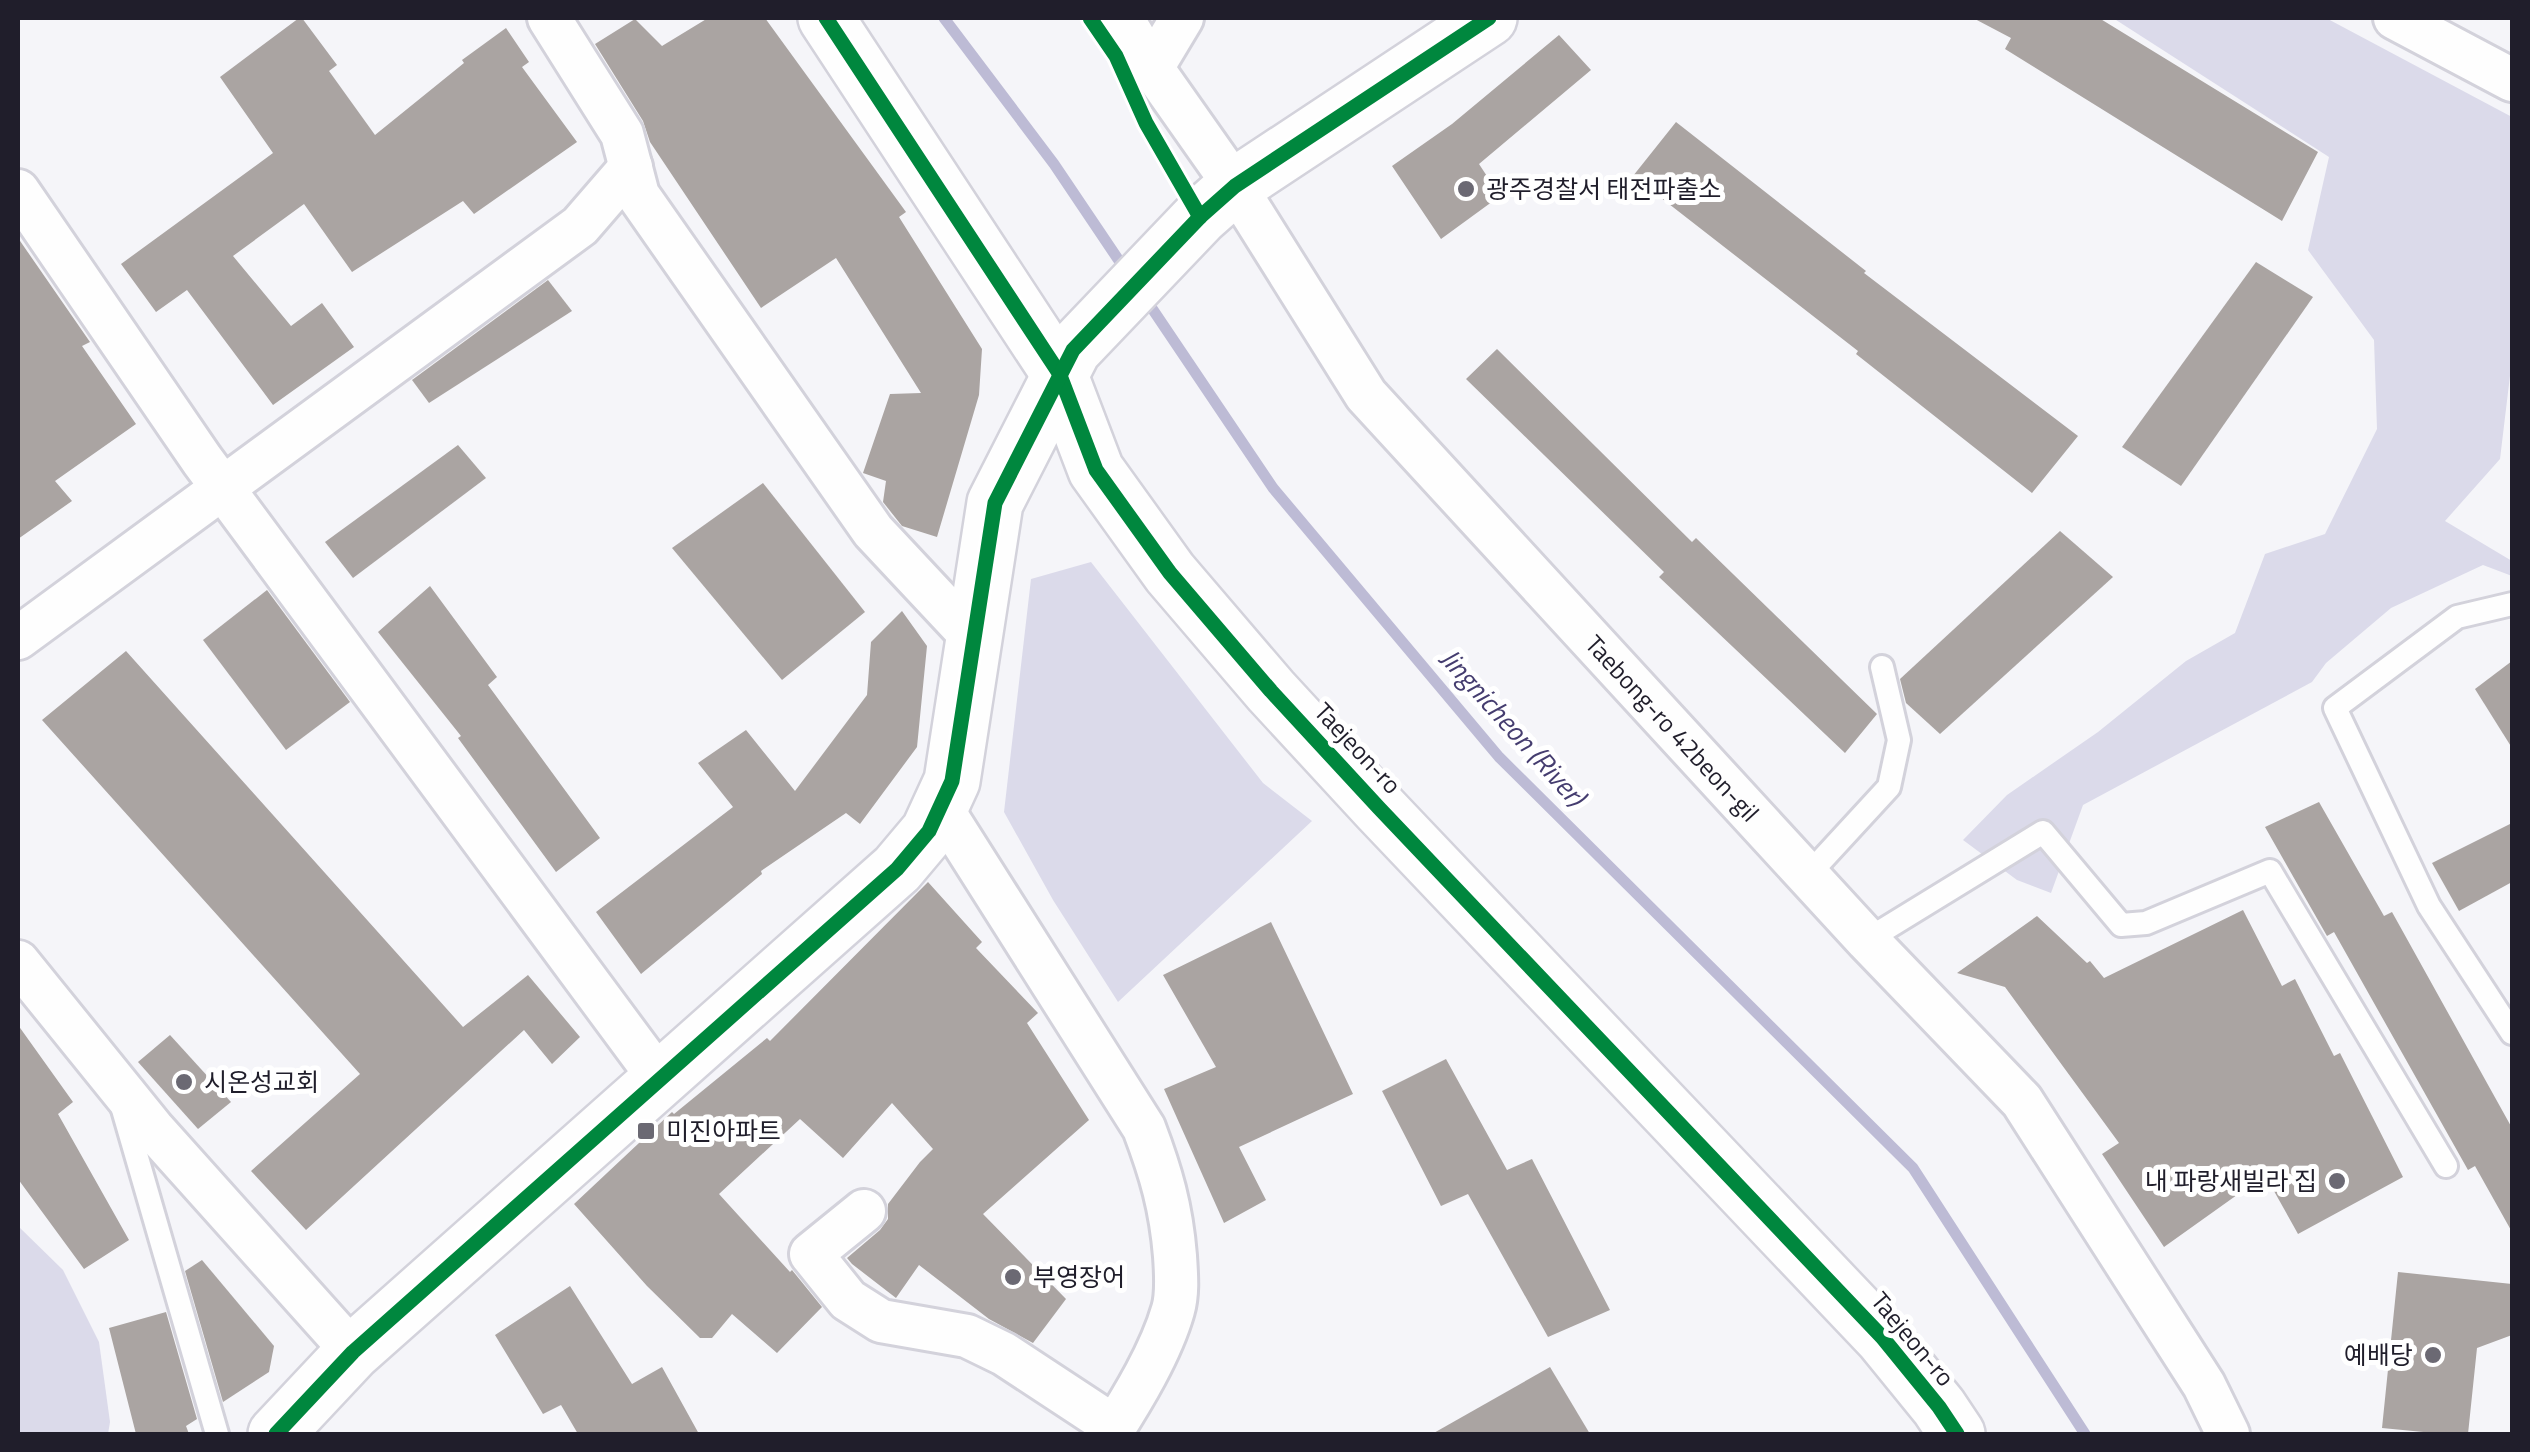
<svg xmlns="http://www.w3.org/2000/svg" width="2530" height="1452" font-family="'Titillium Web','Noto Sans KR',sans-serif">
	<style>
		.green { fill: #dbdaea }
		.lines { fill: none; stroke-linecap: round; stroke-linejoin: round }
		.stream { stroke: #bdbbd5; stroke-width: 11 }
		.building { fill: #aaa4a2 }
		.service-casing { stroke: #d3d2db; stroke-width: 28 }
		.minor-casing { stroke: #d3d2db; stroke-width: 48 }
		.tertiary-casing { stroke: #d3d2db; stroke-width: 60 }
		.service { stroke: #fefefe; stroke-width: 22 }
		.minor { stroke: #fefefe; stroke-width: 42 }
		.tertiary { stroke: #fefefe; stroke-width: 55 }
		.cycleway-casing { stroke: #fff; stroke-width: 21 }
		.cycleway { stroke: #00873e; stroke-width: 15 }
		.poi-dot { fill: #6b6973; stroke: #fff; stroke-width: 4 }
		.labels { text-anchor: middle; stroke-width: 10; stroke-linejoin: round; paint-order: stroke }
		.poi-label { font-size: 25px; fill: #201e2b; stroke: #fff; text-anchor: start }
		.street-label { font-size: 25px; fill: #201e2b; stroke: #fff }
		.water-label { font-size: 28px; font-style: italic; fill: #453d6f; stroke: #fff }
	</style>
	<rect width="100%" height="100%" fill="#f5f5f9"/>
	<g class="green">
		<polygon points="2113,18 2326,18 2512,117 2512,359 2500,459 2445,521 2512,561 2512,576 2483,565 2391,608 2326,663 2312,682 2083,805 2051,893 2017,880 1963,840 2007,795 2098,732 2186,661 2235,633 2265,554 2325,534 2377,429 2374,340 2308,250 2329,157"/>
		<polygon points="1091,562 1263,783 1312,821 1118,1002 1053,900 1004,812 1031,579"/>
		<polygon points="18,1226 63,1270 99,1342 110,1422 108,1434 18,1434"/>
	</g>
	<g class="lines">
		<g class="stream">
			<polyline points="944,18 1054,164 1126,271"/>
			<polyline points="1145,298 1273,488 1499,757 1913,1168 2085,1434"/>
		</g>
	</g>
	<g class="building">
		<polygon points="299,18 302,18 337,65 329,71 375,135 464,63 462,60 506,28 529,62 522,67 577,142 474,214 463,201 352,272 304,204 233,256 291,326 322,303 354,347 273,405 187,290 156,312 121,264 273,153 220,77"/>
		<polygon points="708,18 765,18 906,212 899,217 982,349 979,395 937,537 902,526 883,502 886,481 863,473 890,394 921,393 836,258 761,308 650,142 643,121 595,44 635,19 662,46"/>
		<polygon points="1973,18 2099,18 2318,152 2282,221 2005,49 2011,38"/>
		<polygon points="1559,35 1591,70 1479,164 1500,196 1441,239 1392,166 1452,124"/>
		<polygon points="1676,122 1866,271 1864,273 2078,436 2032,493 1856,354 1858,351 1633,176"/>
		<polygon points="18,238 90,342 82,346 136,424 55,481 72,501 18,539"/>
		<polygon points="2256,262 2313,297 2181,486 2122,447"/>
		<polygon points="548,280 572,311 429,403 412,380"/>
		<polygon points="1497,349 1692,542 1696,538 1877,714 1845,753 1659,577 1664,572 1466,379"/>
		<polygon points="458,445 486,478 353,578 325,542"/>
		<polygon points="763,483 865,612 782,680 672,548"/>
		<polygon points="2060,531 2113,577 1940,734 1906,703 1900,679"/>
		<polygon points="430,586 497,677 488,685 600,838 556,872 458,738 461,736 378,632"/>
		<polygon points="267,590 350,702 286,750 203,640"/>
		<polygon points="902,611 927,646 917,747 860,824 846,813 761,871 762,874 641,974 596,912 733,807 698,763 746,730 795,791 867,695 871,642"/>
		<polygon points="126,651 463,1027 528,975 580,1037 552,1064 524,1030 306,1230 251,1171 360,1074 42,720"/>
		<polygon points="2512,661 2512,748 2475,689"/>
		<polygon points="2319,802 2384,916 2392,912 2512,1128 2512,1232 2475,1166 2468,1170 2334,932 2327,936 2265,827"/>
		<polygon points="2512,823 2512,882 2459,911 2432,863"/>
		<polygon points="928,882 982,942 976,948 1038,1013 1027,1023 1089,1120 983,1214 1066,1299 1033,1343 989,1319 919,1265 896,1298 852,1264 847,1258 880,1230 888,1219 888,1204 920,1162 933,1149 892,1103 843,1158 800,1119 719,1194 790,1272 792,1270 822,1307 777,1353 732,1314 712,1338 700,1338 647,1286 574,1204 672,1112 674,1114 767,1038 770,1041"/>
		<polygon points="2243,910 2282,986 2295,979 2334,1056 2340,1053 2403,1177 2298,1234 2265,1175 2164,1247 2102,1154 2119,1143 2005,987 1957,973 2037,916 2087,963 2090,961 2104,978"/>
		<polygon points="1271,922 1353,1094 1239,1147 1266,1200 1224,1223 1164,1089 1216,1067 1163,975"/>
		<polygon points="18,1025 73,1102 58,1114 129,1240 84,1269 18,1179"/>
		<polygon points="170,1035 231,1102 198,1129 138,1062"/>
		<polygon points="1446,1059 1507,1170 1532,1159 1610,1310 1548,1337 1468,1194 1441,1206 1382,1091"/>
		<polygon points="202,1260 274,1346 269,1372 223,1402 185,1271"/>
		<polygon points="2398,1272 2512,1284 2512,1335 2477,1348 2468,1434 2444,1434 2382,1428"/>
		<polygon points="570,1286 632,1384 662,1367 699,1434 578,1434 561,1405 543,1414 495,1335"/>
		<polygon points="166,1312 197,1419 186,1426 189,1434 136,1434 109,1328"/>
		<polygon points="1550,1367 1590,1434 1432,1434"/>
	</g>
	<g class="lines">
		<defs>
			<g id="service">
				<polyline points="2512,604 2457,617 2335,708 2429,906 2512,1033"/>
				<polyline points="1808,875 1889,787 1899,740 1882,667"/>
				<polyline points="1867,940 2043,832 2121,925 2146,923 2270,871 2446,1166"/>
				<polyline points="122,1106 217,1434"/>
			</g>
			<g id="minor">
				<polyline points="549,18 622,134 638,195 873,531 975,640"/>
				<path id="s1" d="M1122,18L1152,68L1235,186L1366,395L1867,940L2022,1101L2204,1385L2228,1434"/>
				<polyline points="2395,18 2512,80"/>
				<polyline points="1152,68 1182,18"/>
				<polyline points="18,191 202,460 659,1078"/>
				<polyline points="18,638 580,226 631,167"/>
				<path d="M940,806L1144,1128C1161,1173 1171,1207 1175,1256C1176,1273 1178,1293 1173,1310C1161,1352 1133,1398 1110,1434"/>
				<polyline points="18,962 153,1129 353,1352"/>
				<polyline points="864,1211 811,1254 848,1300 881,1321 967,1336 1004,1354 1115,1427"/>
			</g>
			<g id="tertiary">
				<polyline points="826,18 1059,373 1096,470 1170,573 1271,691 1379,808 1882,1337 1939,1407 1957,1434"/>
				<polyline points="276,1434 353,1352 897,869 929,831 952,781 995,503 1073,350 1200,217 1235,186 1489,18"/>
			</g>
		</defs>
		<use href="#service" class="service-casing"/>
		<use href="#minor" class="minor-casing"/>
		<use href="#tertiary" class="tertiary-casing"/>
		<use href="#service" class="service"/>
		<use href="#minor" class="minor"/>
		<use href="#tertiary" class="tertiary"/>
		<defs>
			<g id="cycleway">
				<polyline points="826,18 1059,373 1096,470 1170,573 1271,691 1379,808 1882,1337 1939,1407 1957,1434"/>
				<polyline points="1090,18 1116,56 1146,123 1200,217"/>
				<polyline points="276,1434 353,1352 897,869 929,831 952,781 995,503 1073,350 1200,217 1235,186 1489,18"/>
			</g>
		</defs>
		<use href="#cycleway" class="cycleway-casing"/>
		<use href="#cycleway" class="cycleway"/>
	</g>
	<g class="poi-dot">
		<circle cx="1466" cy="189" r="10"/>
		<circle cx="184" cy="1082" r="10"/>
		<rect x="636" y="1121" width="20" height="20" rx="5"/>
		<circle cx="2337" cy="1181" r="10"/>
		<circle cx="1013" cy="1277" r="10"/>
		<circle cx="2433" cy="1355" r="10"/>
	</g>
	<g class="labels">
		<g class="poi-label">
			<text x="1486" y="198">광주경찰서 태전파출소</text>
			<text x="204" y="1091">시온성교회</text>
			<text x="666" y="1140">미진아파트</text>
			<text x="2317" y="1190" text-anchor="end">내 파랑새빌라 집</text>
			<text x="1033" y="1286">부영장어</text>
			<text x="2413" y="1364" text-anchor="end">예배당</text>
		</g>
		<g class="street-label">
			<text dy="9" stroke="none"><textPath href="#s1" startOffset="902">Taebong-ro 42beon-gil</textPath></text>
			<text transform="translate(1358 748) rotate(47)" y="9">Taejeon-ro</text>
			<text transform="translate(1913 1339) rotate(50)" y="9">Taejeon-ro</text>
		</g>
		<g class="water-label">
			<text transform="translate(1513 727) rotate(48)" y="10">Jingnicheon (River)</text>
		</g>
	</g>
	<rect width="2530" height="1452" fill="none" stroke="#201e2b" stroke-width="40"/>
</svg>
